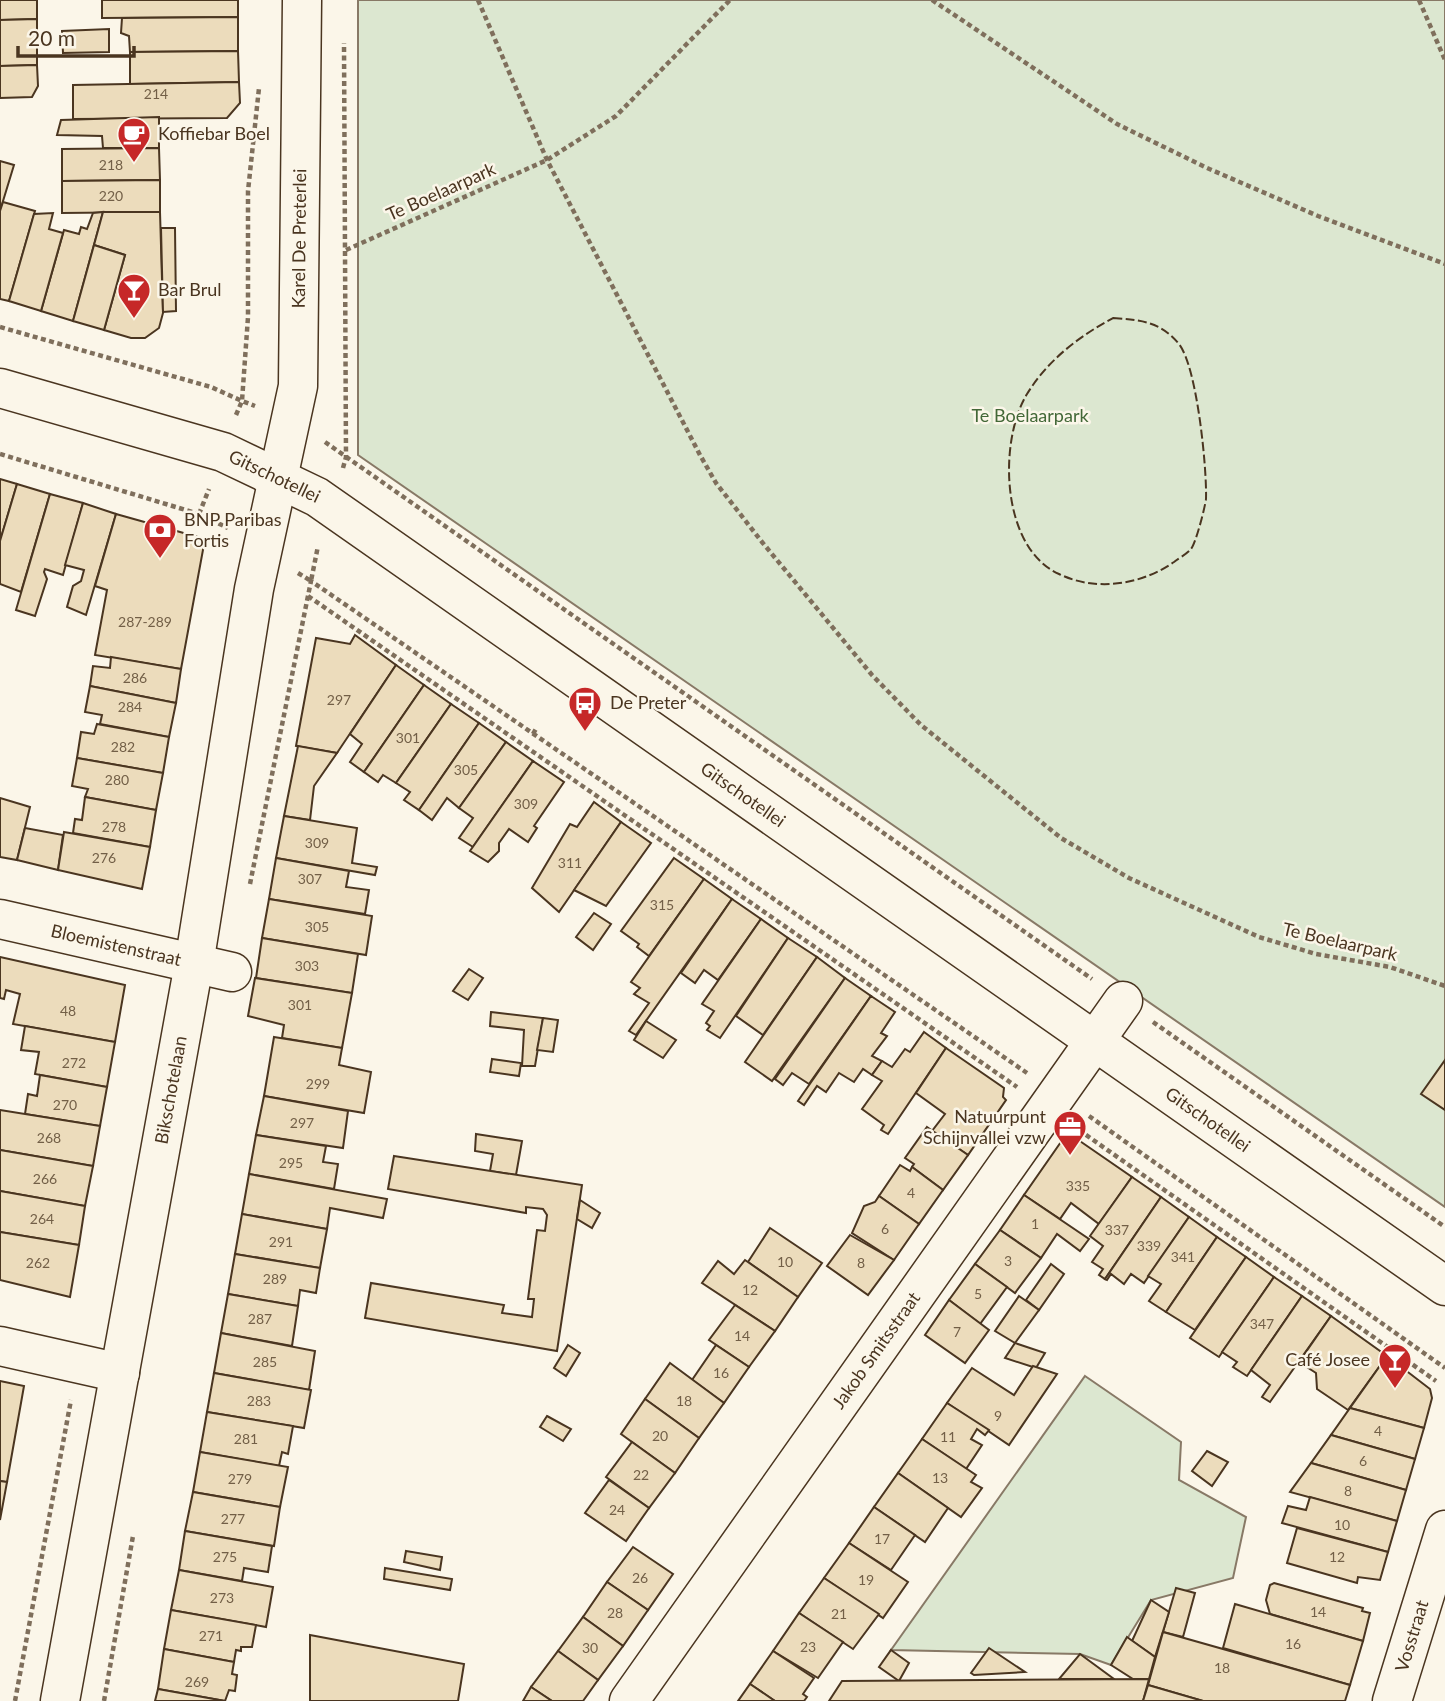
<svg xmlns="http://www.w3.org/2000/svg" width="1445" height="1701" font-family="Lato,sans-serif">
	<style>
		.green { fill: #dce7d0; stroke: #887966; stroke-width: 2 }
		.building { fill: #ecdcbc; stroke: #4a3520; stroke-width: 2 }
		.lines { fill: none; stroke-linecap: round; stroke-linejoin: round }
		.minor-casing { stroke: #4a3520; stroke-width: 41 }
		.path { stroke: #7f6f5c; stroke-width: 4.5; stroke-dasharray: 5 3.5; stroke-linecap: butt }
		.minor { stroke: #fbf6e9; stroke-width: 38 }
		.fence { stroke: #4a3520; stroke-width: 2; stroke-dasharray: 9 3.5; stroke-linecap: butt }
		.labels { text-anchor: middle; stroke-width: 5; stroke-linejoin: round; paint-order: stroke }
		.number-label { font-size: 14px; fill: #725f47 }
		.poi-label { font-size: 18px; fill: #4a3520; stroke: #fbf6e9; text-anchor: start }
		.street-label { font-size: 18px; fill: #4a3520; stroke: #fbf6e9 }
		.park-label { font-size: 18px; fill: #436837; stroke: #fbf6e9 }
	</style>
	<rect width="100%" height="100%" fill="#fbf6e9"/>
	<g class="green">
		<polygon points="358,0 1445,0 1445,1207 358,455"/>
		<polygon points="1085,1376 1181,1442 1179,1480 1246,1517 1233,1578 1151,1600 1111,1665 1080,1654 891,1650"/>
	</g>
	<g class="building">
		<polygon points="0,0 37,0 37,19 0,20"/>
		<polygon points="102,0 238,0 238,17 102,18"/>
		<polygon points="238,17 238,51 130,52 129,36 121,33 122,18"/>
		<polygon points="37,19 37,65 0,66 0,20"/>
		<polygon points="109,29 109,52 63,53 62,31"/>
		<polygon points="238,51 239,82 130,84 130,52"/>
		<polygon points="37,65 38,86 32,97 0,98 0,66"/>
		<polygon points="239,82 240,103 227,118 73,119 73,85"/>
		<polygon points="159,117 159,148 103,148 102,136 57,135 61,120"/>
		<polygon points="159,148 160,180 62,181 62,149"/>
		<polygon points="0,161 14,165 0,211"/>
		<polygon points="160,180 160,212 62,213 62,181"/>
		<polygon points="3,202 35,211 9,301 0,299 0,211"/>
		<polygon points="103,212 73,321 41,311 64,230 79,234 81,227 87,229 93,213"/>
		<polygon points="103,212 160,212 163,313 159,328 145,338 131,338 104,330 125,255 94,245"/>
		<polygon points="53,213 49,229 63,233 41,311 9,301 34,214"/>
		<polygon points="161,228 175,228 176,311 163,312"/>
		<polygon points="94,245 125,255 104,330 73,321"/>
		<polygon points="0,479 17,484 0,541"/>
		<polygon points="17,484 50,494 21,592 0,584 0,541"/>
		<polygon points="50,494 83,503 63,575 45,569 44,572 47,579 35,616 16,610"/>
		<polygon points="83,503 116,514 86,615 67,607 73,586 81,581 84,570 65,565"/>
		<polygon points="116,514 205,539 181,669 95,655 107,590 95,586"/>
		<polygon points="355,635 396,665 337,753 296,746 316,638 350,644"/>
		<polygon points="111,657 181,669 176,703 90,686 93,666 110,668"/>
		<polygon points="396,665 424,685 364,772 350,762 362,744 350,734"/>
		<polygon points="424,685 451,704 396,783 383,775 378,782 364,772"/>
		<polygon points="90,686 176,703 169,737 100,724 102,715 85,712"/>
		<polygon points="451,704 479,723 419,810 404,800 410,792 396,783"/>
		<polygon points="479,723 506,742 459,808 447,798 432,820 419,810"/>
		<polygon points="97,724 169,737 163,773 77,758 81,732 94,734"/>
		<polygon points="506,742 533,761 473,847 459,838 473,818 459,808"/>
		<polygon points="298,746 337,753 314,786 310,820 284,816"/>
		<polygon points="77,758 163,773 156,810 85,797 88,789 72,786"/>
		<polygon points="533,761 564,782 534,826 537,828 528,842 509,829 499,843 499,851 488,862 470,851"/>
		<polygon points="85,797 156,810 150,847 73,833 75,819 82,820"/>
		<polygon points="0,798 30,807 17,860 0,857"/>
		<polygon points="594,802 621,822 559,912 532,888 570,824 577,827"/>
		<polygon points="284,816 357,828 352,863 377,867 375,875 276,858"/>
		<polygon points="621,822 651,843 606,906 574,890"/>
		<polygon points="25,828 63,835 58,870 17,860"/>
		<polygon points="64,832 150,847 142,889 58,870"/>
		<polygon points="276,858 349,871 346,887 369,890 365,914 269,899"/>
		<polygon points="674,858 704,879 649,956 637,947 639,944 621,931"/>
		<polygon points="704,879 732,899 636,1035 629,1031 649,1003 634,994 640,988 631,982"/>
		<polygon points="269,899 372,916 366,955 262,938"/>
		<polygon points="732,899 761,919 718,980 704,970 695,983 681,973"/>
		<polygon points="594,913 611,924 593,950 576,937"/>
		<polygon points="761,919 788,938 720,1038 707,1030 710,1026 706,1023 714,1011 702,1004"/>
		<polygon points="262,938 358,954 352,993 256,978"/>
		<polygon points="788,938 817,957 763,1035 736,1016"/>
		<polygon points="0,957 125,985 115,1042 13,1024 20,994 6,990 4,999 0,998"/>
		<polygon points="817,957 845,978 772,1081 745,1062"/>
		<polygon points="469,969 483,978 468,1000 453,991"/>
		<polygon points="255,978 352,993 342,1048 282,1038 284,1025 248,1016"/>
		<polygon points="845,978 871,996 809,1084 792,1073 783,1085 775,1079"/>
		<polygon points="871,996 895,1012 881,1033 887,1036 872,1056 882,1061 872,1075 863,1069 854,1082 839,1073 826,1092 817,1086 804,1105 798,1101"/>
		<polygon points="491,1012 543,1018 535,1066 522,1066 524,1030 490,1026"/>
		<polygon points="543,1018 558,1020 553,1052 537,1050"/>
		<polygon points="646,1021 676,1040 663,1058 634,1040"/>
		<polygon points="25,1026 115,1042 107,1087 35,1074 39,1052 21,1050"/>
		<polygon points="924,1032 946,1048 888,1134 881,1130 884,1125 862,1109 882,1081 872,1075 882,1061 892,1067 905,1049 910,1052"/>
		<polygon points="274,1037 342,1048 339,1065 371,1072 364,1113 264,1096"/>
		<polygon points="946,1048 1004,1088 1003,1097 1006,1100 968,1155 932,1131 945,1114 916,1093"/>
		<polygon points="492,1059 521,1063 519,1076 490,1072"/>
		<polygon points="1445,1060 1445,1110 1421,1094"/>
		<polygon points="40,1075 107,1087 100,1126 25,1114 28,1094 37,1096"/>
		<polygon points="264,1096 348,1111 343,1148 256,1135"/>
		<polygon points="0,1110 100,1126 93,1166 0,1150"/>
		<polygon points="927,1127 968,1155 943,1190 912,1167 914,1164 905,1158"/>
		<polygon points="476,1134 522,1141 516,1175 490,1171 493,1154 475,1151"/>
		<polygon points="256,1135 326,1146 323,1162 338,1164 334,1189 249,1174"/>
		<polygon points="1074,1137 1132,1177 1099,1224 1071,1203 1060,1219 1024,1195 1063,1139 1066,1142"/>
		<polygon points="0,1150 93,1166 85,1206 0,1191"/>
		<polygon points="394,1156 582,1185 557,1351 365,1318 371,1283 504,1305 502,1313 532,1317 534,1299 528,1299 537,1230 545,1231 547,1215 543,1209 526,1207 526,1213 388,1189"/>
		<polygon points="900,1165 910,1171 912,1167 943,1190 919,1224 879,1196"/>
		<polygon points="249,1174 387,1199 383,1218 330,1208 327,1229 242,1214"/>
		<polygon points="1132,1177 1161,1197 1105,1279 1099,1275 1103,1269 1092,1262 1103,1246 1090,1236"/>
		<polygon points="0,1191 85,1206 79,1245 0,1232"/>
		<polygon points="1024,1195 1089,1239 1080,1251 1057,1234 1041,1258 1000,1230"/>
		<polygon points="879,1196 919,1224 894,1260 852,1233 864,1206 875,1202"/>
		<polygon points="1161,1197 1189,1217 1144,1283 1131,1274 1124,1284 1111,1274 1107,1280 1105,1279"/>
		<polygon points="580,1200 600,1213 592,1228 577,1219"/>
		<polygon points="242,1214 327,1229 320,1268 235,1254"/>
		<polygon points="1189,1217 1217,1237 1166,1312 1149,1301 1161,1284 1148,1276"/>
		<polygon points="770,1228 822,1263 798,1297 748,1262"/>
		<polygon points="1000,1230 1041,1258 1015,1293 975,1264"/>
		<polygon points="0,1232 79,1245 70,1297 0,1280"/>
		<polygon points="850,1235 894,1260 868,1295 827,1266"/>
		<polygon points="1217,1237 1246,1257 1195,1330 1166,1312"/>
		<polygon points="235,1254 320,1268 316,1293 300,1290 298,1306 228,1294"/>
		<polygon points="1246,1257 1274,1277 1219,1357 1190,1338"/>
		<polygon points="745,1260 798,1297 775,1331 702,1283 718,1261 734,1274"/>
		<polygon points="975,1264 1007,1287 980,1324 949,1300"/>
		<polygon points="1051,1264 1064,1274 1039,1310 1026,1300"/>
		<polygon points="1274,1277 1302,1296 1247,1376 1233,1367 1237,1362 1222,1352"/>
		<polygon points="228,1294 298,1306 292,1346 221,1333"/>
		<polygon points="1019,1296 1039,1310 1015,1343 995,1331"/>
		<polygon points="1302,1296 1331,1316 1270,1402 1262,1397 1270,1385 1251,1370"/>
		<polygon points="949,1300 989,1330 965,1363 925,1335"/>
		<polygon points="735,1305 775,1331 749,1367 709,1340"/>
		<polygon points="1331,1316 1387,1356 1348,1410 1317,1389 1316,1373 1299,1362"/>
		<polygon points="221,1333 315,1351 309,1390 214,1373"/>
		<polygon points="1015,1343 1045,1353 1036,1368 1005,1358"/>
		<polygon points="568,1345 580,1353 566,1376 554,1368"/>
		<polygon points="716,1345 749,1367 724,1403 692,1380"/>
		<polygon points="1387,1356 1430,1389 1432,1398 1424,1428 1350,1408"/>
		<polygon points="670,1363 724,1403 699,1438 645,1399"/>
		<polygon points="1033,1366 1057,1374 1009,1445 947,1403 972,1368 1014,1395"/>
		<polygon points="214,1373 311,1390 304,1428 207,1412"/>
		<polygon points="0,1381 24,1386 7,1482 0,1481"/>
		<polygon points="645,1399 699,1438 675,1473 621,1434"/>
		<polygon points="947,1403 989,1430 985,1435 977,1429 971,1439 982,1445 966,1469 922,1439"/>
		<polygon points="1350,1408 1424,1428 1415,1459 1331,1435"/>
		<polygon points="207,1412 293,1426 288,1454 282,1452 279,1466 200,1452"/>
		<polygon points="547,1416 571,1429 563,1441 540,1427"/>
		<polygon points="1331,1435 1415,1459 1406,1490 1311,1463"/>
		<polygon points="922,1439 976,1475 971,1482 982,1488 961,1517 898,1473"/>
		<polygon points="632,1442 675,1473 649,1508 606,1477"/>
		<polygon points="1207,1451 1228,1462 1212,1486 1192,1471"/>
		<polygon points="200,1452 288,1467 280,1507 193,1492"/>
		<polygon points="1311,1463 1406,1490 1397,1521 1290,1492"/>
		<polygon points="898,1473 948,1508 925,1542 874,1507"/>
		<polygon points="609,1480 649,1508 626,1541 585,1513"/>
		<polygon points="0,1481 7,1482 0,1520"/>
		<polygon points="193,1492 280,1507 274,1546 185,1531"/>
		<polygon points="1310,1497 1397,1521 1388,1552 1282,1523 1288,1506 1306,1510"/>
		<polygon points="874,1507 915,1535 891,1570 849,1543"/>
		<polygon points="1297,1528 1388,1552 1380,1580 1358,1577 1357,1583 1287,1563"/>
		<polygon points="185,1531 272,1546 268,1572 244,1568 242,1581 179,1570"/>
		<polygon points="849,1543 908,1582 883,1618 824,1578"/>
		<polygon points="633,1547 673,1574 648,1610 607,1582"/>
		<polygon points="406,1551 442,1557 440,1570 404,1562"/>
		<polygon points="385,1568 452,1579 450,1590 384,1579"/>
		<polygon points="179,1570 273,1587 266,1627 171,1610"/>
		<polygon points="824,1578 879,1614 853,1649 799,1613"/>
		<polygon points="607,1582 648,1610 623,1646 583,1617"/>
		<polygon points="1274,1583 1363,1608 1362,1611 1370,1613 1363,1641 1270,1614 1266,1600 1270,1585"/>
		<polygon points="1176,1588 1195,1593 1183,1637 1163,1632"/>
		<polygon points="1151,1600 1169,1612 1155,1657 1132,1641"/>
		<polygon points="1235,1604 1363,1641 1350,1685 1223,1648"/>
		<polygon points="171,1610 256,1625 252,1647 241,1647 241,1651 236,1650 234,1662 164,1649"/>
		<polygon points="799,1613 843,1642 818,1678 773,1651"/>
		<polygon points="583,1617 623,1646 598,1680 558,1651"/>
		<polygon points="1163,1632 1350,1685 1345,1701 1203,1701 1148,1685"/>
		<polygon points="310,1635 464,1664 458,1701 310,1701"/>
		<polygon points="1127,1637 1155,1657 1149,1679 1133,1679 1111,1665"/>
		<polygon points="989,1648 1025,1672 974,1675 971,1673"/>
		<polygon points="164,1649 234,1662 232,1674 237,1675 235,1691 229,1690 225,1701 158,1689"/>
		<polygon points="891,1650 909,1663 899,1681 879,1667"/>
		<polygon points="558,1651 598,1680 583,1701 552,1701 531,1687"/>
		<polygon points="773,1651 814,1678 803,1694 807,1697 804,1701 775,1701 750,1684"/>
		<polygon points="1080,1654 1114,1679 1059,1679"/>
		<polygon points="1149,1679 1143,1701 829,1701 842,1681"/>
		<polygon points="750,1684 775,1701 738,1701"/>
		<polygon points="1148,1685 1203,1701 1143,1701"/>
		<polygon points="531,1687 552,1701 523,1701"/>
		<polygon points="158,1689 225,1701 155,1701"/>
	</g>
	<g class="lines">
		<defs>
			<g id="minor">
				<path id="s1" d="M0,388L223,452L317,497L1445,1286"/>
				<path id="s2" d="M0,919L232,972"/>
				<polyline points="0,1346 120,1373"/>
				<path id="s3" d="M60,1701L194,964L254,589L298,386L302,0"/>
				<path id="s4" d="M629,1701L1123,1001"/>
				<path id="s5" d="M1392,1701L1445,1530"/>
			</g>
		</defs>
		<use href="#minor" class="minor-casing"/>
		<g class="path">
			<polyline points="478,0 547,160 700,455 716,483 762,542 872,675 921,725 1061,838 1129,878 1259,937 1316,954 1390,967 1445,986"/>
			<polyline points="932,0 1117,124 1207,168 1318,216 1445,264"/>
			<polyline points="1419,0 1445,60"/>
			<polyline points="346,250 547,160 616,116 730,0"/>
			<polyline points="0,327 211,387 242,401 248,317 248,191 259,88"/>
			<polyline points="236,415 242,401 255,406"/>
			<polyline points="325,442 1092,979"/>
			<polyline points="0,454 199,514 228,528"/>
			<polyline points="343,468 346,457 344,43"/>
			<polyline points="199,514 209,489"/>
			<polyline points="298,573 311,581 318,546"/>
			<polyline points="308,596 1017,1087"/>
			<polyline points="533,734 537,727"/>
			<polyline points="250,884 311,581 1027,1073"/>
			<polyline points="1153,1022 1445,1227"/>
			<polyline points="1089,1116 1445,1368"/>
			<polyline points="1079,1130 1436,1381"/>
			<polyline points="15,1701 71,1400"/>
			<polyline points="104,1701 133,1536"/>
		</g>
		<use href="#minor" class="minor"/>
		<path class="fence" d="M1113,318C1140,320 1160,321 1179,344C1197,367 1207,468 1206,499C1205,507 1196,543 1191,549C1187,554 1179,558 1174,562C1141,585 1096,592 1059,574C1001,548 998,442 1027,394C1048,360 1078,337 1113,318Z"/>
	</g>
	<defs>
		<symbol id="cafe-pin" viewBox="-11 -11 22 30"><path d="M0 17L-7.5 6A9.5 9.5 0 1 1 7.5 6Z" fill="#c62828" stroke="#fbf6e9"/><path d="M-5.5-4.5H6V0H3Q3 3.5 0 3.5H-2.5Q-5.5 3.5-5.5 0ZM3-3.2v2h1.7v-2ZM-6 4.5H4V6H-6Z" fill="#fff"/></symbol>
		<symbol id="bar-pin" viewBox="-11 -11 22 30"><path d="M0 17L-7.5 6A9.5 9.5 0 1 1 7.5 6Z" fill="#c62828" stroke="#fbf6e9"/><path d="M-6-5H6L.8 .8V4.5H3.5V6h-7V4.5H-.8V.8Z" fill="#fff"/></symbol>
		<symbol id="bank-pin" viewBox="-11 -11 22 30"><path d="M0 17L-7.5 6A9.5 9.5 0 1 1 7.5 6Z" fill="#c62828" stroke="#fbf6e9"/><path d="M-6-4H6V4H-6ZM0-2.3a2.3 2.3 0 1 0 0 4.6a2.3 2.3 0 1 0 0-4.6Z" fill="#fff"/></symbol>
		<symbol id="bus-pin" viewBox="-11 -11 22 30"><path d="M0 17L-7.5 6A9.5 9.5 0 1 1 7.5 6Z" fill="#c62828" stroke="#fbf6e9"/><path d="M-5-6H5V4H4V6H2V4H-2V6H-4V4H-5ZM-3.5-4V0h7V-4ZM-3.5 1.2v1.5H-2V1.2ZM2 1.2v1.5H3.5V1.2Z" fill="#fff"/></symbol>
		<symbol id="office-pin" viewBox="-11 -11 22 30"><path d="M0 17L-7.5 6A9.5 9.5 0 1 1 7.5 6Z" fill="#c62828" stroke="#fbf6e9"/><path d="M-6-3h4V-5.5h4V-3h4V5H-6ZM-1-4.5V-3h2v-1.5ZM-6 0V1H6V0Z" fill="#fff"/></symbol>
	</defs>
	<g fill-rule="evenodd">
		<use href="#cafe-pin" x="115" y="115" width="38" height="52"/>
		<use href="#bar-pin" x="115" y="271" width="38" height="52"/>
		<use href="#bank-pin" x="141" y="511" width="38" height="52"/>
		<use href="#bus-pin" x="566" y="684" width="38" height="52"/>
		<use href="#office-pin" x="1051" y="1108" width="38" height="52"/>
		<use href="#bar-pin" x="1376" y="1341" width="38" height="52"/>
	</g>
	<g class="labels">
		<g class="number-label">
			<text x="156" y="99">214</text>
			<text x="111" y="170">218</text>
			<text x="111" y="201">220</text>
			<text x="145" y="627">287-289</text>
			<text x="135" y="683">286</text>
			<text x="339" y="705">297</text>
			<text x="130" y="712">284</text>
			<text x="408" y="743">301</text>
			<text x="123" y="752">282</text>
			<text x="466" y="775">305</text>
			<text x="117" y="785">280</text>
			<text x="526" y="809">309</text>
			<text x="114" y="832">278</text>
			<text x="317" y="848">309</text>
			<text x="104" y="863">276</text>
			<text x="570" y="868">311</text>
			<text x="310" y="884">307</text>
			<text x="662" y="910">315</text>
			<text x="317" y="932">305</text>
			<text x="307" y="971">303</text>
			<text x="300" y="1010">301</text>
			<text x="68" y="1016">48</text>
			<text x="74" y="1068">272</text>
			<text x="318" y="1089">299</text>
			<text x="65" y="1110">270</text>
			<text x="302" y="1128">297</text>
			<text x="49" y="1143">268</text>
			<text x="291" y="1168">295</text>
			<text x="45" y="1184">266</text>
			<text x="1078" y="1191">335</text>
			<text x="911" y="1198">4</text>
			<text x="42" y="1224">264</text>
			<text x="1035" y="1229">1</text>
			<text x="885" y="1234">6</text>
			<text x="1117" y="1235">337</text>
			<text x="281" y="1247">291</text>
			<text x="1149" y="1251">339</text>
			<text x="1183" y="1262">341</text>
			<text x="1008" y="1266">3</text>
			<text x="785" y="1267">10</text>
			<text x="38" y="1268">262</text>
			<text x="861" y="1268">8</text>
			<text x="275" y="1284">289</text>
			<text x="750" y="1295">12</text>
			<text x="978" y="1299">5</text>
			<text x="260" y="1324">287</text>
			<text x="1262" y="1329">347</text>
			<text x="957" y="1337">7</text>
			<text x="742" y="1341">14</text>
			<text x="265" y="1367">285</text>
			<text x="721" y="1378">16</text>
			<text x="259" y="1406">283</text>
			<text x="684" y="1406">18</text>
			<text x="998" y="1421">9</text>
			<text x="1378" y="1436">4</text>
			<text x="660" y="1441">20</text>
			<text x="948" y="1442">11</text>
			<text x="246" y="1444">281</text>
			<text x="1363" y="1466">6</text>
			<text x="641" y="1480">22</text>
			<text x="940" y="1483">13</text>
			<text x="240" y="1484">279</text>
			<text x="1348" y="1496">8</text>
			<text x="617" y="1515">24</text>
			<text x="233" y="1524">277</text>
			<text x="1342" y="1530">10</text>
			<text x="882" y="1544">17</text>
			<text x="225" y="1562">275</text>
			<text x="1337" y="1562">12</text>
			<text x="640" y="1583">26</text>
			<text x="866" y="1585">19</text>
			<text x="222" y="1603">273</text>
			<text x="1318" y="1617">14</text>
			<text x="615" y="1618">28</text>
			<text x="839" y="1619">21</text>
			<text x="211" y="1641">271</text>
			<text x="1293" y="1649">16</text>
			<text x="808" y="1652">23</text>
			<text x="590" y="1653">30</text>
			<text x="1222" y="1673">18</text>
			<text x="197" y="1687">269</text>
		</g>
		<g class="poi-label">
			<text x="158" y="140">Koffiebar Boel</text>
			<text x="158" y="296">Bar Brul</text>
			<text x="184" y="526">BNP Paribas<tspan x="184" dy="21">Fortis</tspan></text>
			<text x="610" y="709">De Preter</text>
			<text x="1046" y="1123" text-anchor="end">Natuurpunt<tspan x="1046" dy="21">Schijnvallei vzw</tspan></text>
			<text x="1370" y="1366" text-anchor="end">Café Josee</text>
		</g>
		<g class="street-label">
			<text transform="translate(441 192) rotate(-24)" y="6">Te Boelaarpark</text>
			<text dy="6" stroke="none"><textPath href="#s3" startOffset="1484">Karel De Preterlei</textPath></text>
			<text dy="6" stroke="none"><textPath href="#s1" startOffset="289">Gitschotellei</textPath></text>
			<text dy="6" stroke="none"><textPath href="#s1" startOffset="856">Gitschotellei</textPath></text>
			<text transform="translate(1340 942) rotate(13)" y="6">Te Boelaarpark</text>
			<text dy="6" stroke="none"><textPath href="#s2" startOffset="119">Bloemistenstraat</textPath></text>
			<text dy="6" stroke="none"><textPath href="#s3" startOffset="621">Bikschotelaan</textPath></text>
			<text dy="6" stroke="none"><textPath href="#s1" startOffset="1423">Gitschotellei</textPath></text>
			<text dy="6" stroke="none"><textPath href="#s4" startOffset="429">Jakob Smitsstraat</textPath></text>
			<text dy="6" stroke="none"><textPath href="#s5" startOffset="68">Vosstraat</textPath></text>
		</g>
		<g class="park-label">
			<text x="1030" y="422">Te Boelaarpark</text>
		</g>
	</g>
	<path d="M18 46v10h116v-10" fill="none" stroke="#4a3520" stroke-width="3.5"/>
	<text x="28" y="46" font-size="21" fill="#4a3520" stroke="#fbf6e9" stroke-width="5" paint-order="stroke">20 m</text>
</svg>
